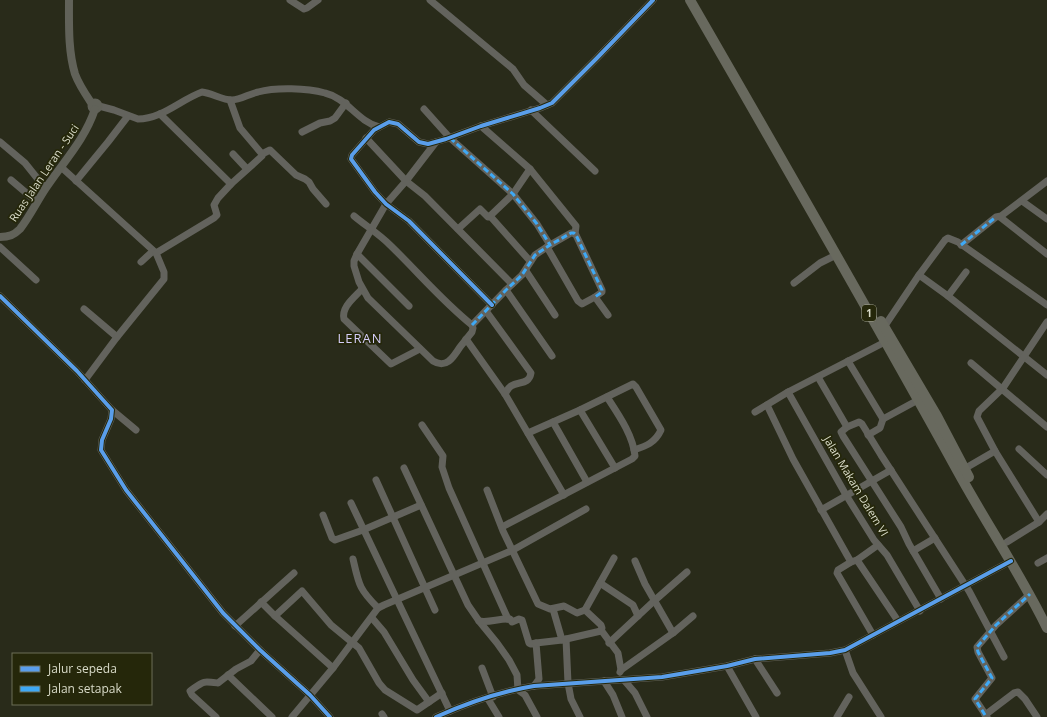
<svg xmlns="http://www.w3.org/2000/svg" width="1047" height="717" font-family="'Open Sans',sans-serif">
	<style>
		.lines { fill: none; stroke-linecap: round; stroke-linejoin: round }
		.minor { stroke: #63635d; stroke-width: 7 }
		.major { stroke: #616259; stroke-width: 8 }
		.highway { stroke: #68695e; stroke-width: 10 }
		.quiet { stroke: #3fa9f5; stroke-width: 3; stroke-dasharray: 6 3; stroke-linecap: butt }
		.cycleway-casing { stroke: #25270a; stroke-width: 6 }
		.cycleway { stroke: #5a9eea; stroke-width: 4 }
		.labels { text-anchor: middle; stroke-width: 3.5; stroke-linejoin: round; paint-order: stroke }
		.shield { fill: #25270a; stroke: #a3a590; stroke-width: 1 }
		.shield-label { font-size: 10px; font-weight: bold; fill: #d9dbc9 }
		.street-label { font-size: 11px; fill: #d9dbc9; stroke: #25270a }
		.quarter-label { font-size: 13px; letter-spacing: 1px; fill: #d4cdf9; stroke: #25270a }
	</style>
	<rect width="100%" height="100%" fill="#292b1a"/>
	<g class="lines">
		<g class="minor">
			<polyline points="290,0 304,9 307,8 318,0"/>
			<polyline points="430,0 513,69 524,85 547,105"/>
			<path d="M99,106L114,110L138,119C162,119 180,100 202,92C212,93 222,100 232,100C240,100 249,94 258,92C276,87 307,88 325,93C347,98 357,121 379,127"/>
			<polyline points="424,109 450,138 513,194 537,224 550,245"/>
			<polyline points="531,110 595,171"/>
			<polyline points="160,114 231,184"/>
			<polyline points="481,126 530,169 576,226 575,234"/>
			<polyline points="302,132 320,123 330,121 335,118 346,103"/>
			<polyline points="0,142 25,163 45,188"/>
			<polyline points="436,142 406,181 425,196 512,284"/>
			<polyline points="233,154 247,169"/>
			<polyline points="262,154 270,150 271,151 296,175 305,179 309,182 313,189 326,204"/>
			<polyline points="61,167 156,253"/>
			<polyline points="11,180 37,202"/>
			<polyline points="76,181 108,142 128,116"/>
			<polyline points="1022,201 1047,219"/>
			<path d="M354,216C366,226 379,234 390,245C417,271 442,301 472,325L473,328L472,332C468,337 464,342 460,347C453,358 446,369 433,361L368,298L359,282L354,266V261L357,254L386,204L406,181L366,138"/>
			<polyline points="490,216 530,261"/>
			<polyline points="1000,217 1047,254"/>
			<polyline points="458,229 480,209 488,217 490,216 513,194 530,169"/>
			<polyline points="961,245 996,217 1001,216 1047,181"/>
			<polyline points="0,247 36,280"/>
			<polyline points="547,247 578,301 582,304 595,297 608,315"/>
			<polyline points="357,254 409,306"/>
			<polyline points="141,262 153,251"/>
			<polyline points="526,271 555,315"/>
			<polyline points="919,275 948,296 1047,375"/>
			<polyline points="794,283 820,263 836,255"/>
			<path d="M362,289C355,297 341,307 344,319L391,364L420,349"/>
			<polyline points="506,290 552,356"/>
			<polyline points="0,296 77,371 112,410 111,419 102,440 101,450 126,490 223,613 260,650 310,695 330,717"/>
			<polyline points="948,296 966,272"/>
			<polyline points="492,305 409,221 386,204 375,192 351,159 352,155 374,130 389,122 398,124 419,142 428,144 446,139 481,126 540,108 552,103 597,58 653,0"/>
			<polyline points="84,309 117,337"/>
			<path d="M486,311L531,373C529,385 519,381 511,386C508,388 507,391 505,394"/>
			<polyline points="472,325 506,290 522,275 535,255 550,245 571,233 574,233 576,235 602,290 602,292 595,297"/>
			<polyline points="884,327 919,275 945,240 948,238 958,242 1047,305"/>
			<polyline points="466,339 505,394 564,495"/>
			<polyline points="848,361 883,419 880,428 868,435"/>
			<polyline points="971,363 1047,427"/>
			<polyline points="818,377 847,427"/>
			<polyline points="85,380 117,337 164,279 164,272 156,253 214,218 217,215 214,205 218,198 231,184 262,156 262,154 240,128 230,100"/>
			<polyline points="788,392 846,495 874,540 887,555 920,611"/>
			<polyline points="767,405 793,459 847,555 851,562 857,560 898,621"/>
			<polyline points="112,410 136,430"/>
			<polyline points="580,410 615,468"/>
			<polyline points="755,412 788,392 885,342"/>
			<polyline points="883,419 918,400"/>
			<polyline points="553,422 587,482"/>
			<polyline points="422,425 443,456 442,467 449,488 508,619"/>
			<path d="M528,433L580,410L633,384L636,387L661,430C655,443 646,446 634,450"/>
			<polyline points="1019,449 1047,475"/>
			<polyline points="404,468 468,605 479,621 497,643 509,660 517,675 518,690 525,695 537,717"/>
			<polyline points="964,469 995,451"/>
			<polyline points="376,480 435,610"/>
			<polyline points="487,490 503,531 538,604 550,609 564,606 577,613 585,610 614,558"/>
			<polyline points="351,503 450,711"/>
			<polyline points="821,510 891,470"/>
			<polyline points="323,515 332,538 335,540 363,530 421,505"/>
			<polyline points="1039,522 995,451 977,417 979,411 1003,388 1047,322"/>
			<path d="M502,527L632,459L635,456C633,435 618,414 607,397"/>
			<polyline points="1007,542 1039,522 1047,514"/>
			<polyline points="913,551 935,538"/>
			<path d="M353,559C359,585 359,589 378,608"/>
			<polyline points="857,560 878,545"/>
			<polyline points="635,561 645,584 673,633 693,616"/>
			<polyline points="851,562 838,570 837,573 873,635"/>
			<polyline points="1038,563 1047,558"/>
			<polyline points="600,583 633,605 638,616"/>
			<polyline points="941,599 909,544 901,527 843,436 841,432 847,427 859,422 862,424 881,455 969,591 1004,657"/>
			<polyline points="261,602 275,616"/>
			<polyline points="553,609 562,640"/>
			<polyline points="372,618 384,632 413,680 429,702"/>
			<path d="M479,621C490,623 499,618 510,619L512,622L519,619L522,620L529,643L531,644L536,643L539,679L534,686"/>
			<polyline points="235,626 294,573"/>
			<polyline points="601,630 618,653 621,670 620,672"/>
			<polyline points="566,639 568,683 571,699 580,717"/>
			<polyline points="536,643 562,640 601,631 602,628 601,625 585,610"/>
			<polyline points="609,643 654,601 687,572"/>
			<polyline points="845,650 853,673 881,717"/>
			<polyline points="755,659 777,693"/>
			<polyline points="727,666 756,717"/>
			<polyline points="333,668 275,616 302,591 331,625 359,648 379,683 385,690 417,710 442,693"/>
			<polyline points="482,668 493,697"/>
			<polyline points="621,670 673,633"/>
			<polyline points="228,675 272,717"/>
			<polyline points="624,680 635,693 647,717"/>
			<polyline points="604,681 613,695 622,717"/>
			<polyline points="488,699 499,717"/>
			<polyline points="382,714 384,717"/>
			<polyline points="985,715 1014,693 1018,692 1025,699 1037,717"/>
			<path d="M216,717L192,695L190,691C204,681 202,681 218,683L236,669L251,661L260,650"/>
			<polyline points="292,717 333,668 378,608 384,605 513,550 586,509"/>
			<path d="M436,717C465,704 503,691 534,686L662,677L727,666L755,659L830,653L845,650L1011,561"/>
			<polyline points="837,717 849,697"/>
			<polyline points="987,717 975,699 992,678 978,652 977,647 996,625 1030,594"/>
		</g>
		<g class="major">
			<path d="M69,0C69,24 68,51 75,74C79,85 86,95 92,104"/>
			<circle cx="95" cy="106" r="3.5"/>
			<path d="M0,237C9,237 14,235 20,229C31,215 38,199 48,185C65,160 85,139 95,109"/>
		</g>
		<g class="highway">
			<path d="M690,0C780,156 870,312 957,470C986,523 1020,573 1047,628"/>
			<polyline points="881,321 937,416 969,477"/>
		</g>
		<g class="quiet">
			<polyline points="450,138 513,194 537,224 550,245"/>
			<polyline points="961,245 996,217"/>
			<polyline points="472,325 506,290 522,275 535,255 550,245 571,233 574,233 576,235 602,290 602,292 595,297"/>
			<polyline points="985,715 975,699 992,678 978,652 977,647 996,625 1030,594"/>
		</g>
		<defs>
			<g id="cycleway">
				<polyline points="0,296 77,371 112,410 111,419 102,440 101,450 126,490 223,613 260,650 310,695 330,717"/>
				<polyline points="492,305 409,221 386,204 375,192 351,159 352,155 374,130 389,122 398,124 419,142 428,144 446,139 481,126 540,108 552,103 597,58 653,0"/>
				<path d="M436,717C465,704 503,691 534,686L662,677L727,666L755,659L830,653L845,650L1011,561"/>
			</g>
		</defs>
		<use href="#cycleway" class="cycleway-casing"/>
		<use href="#cycleway" class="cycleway"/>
	</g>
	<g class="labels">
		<rect class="shield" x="862" y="305" width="14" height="16" rx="3"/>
		<g class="shield-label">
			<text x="869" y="317">1</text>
		</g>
		<g class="street-label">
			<text transform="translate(44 173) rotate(-56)" y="4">Ruas Jalan Leran - Suci</text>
			<text transform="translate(856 486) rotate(59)" y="4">Jalan Makam Dalem VI</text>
		</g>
		<g class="quarter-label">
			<text x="360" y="343">LERAN</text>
		</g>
	</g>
	<rect x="12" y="653" width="140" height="52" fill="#25270a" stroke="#6d6f56"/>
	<rect x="20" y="666" width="20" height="6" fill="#5a9eea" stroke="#6d6f56"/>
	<text x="48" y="673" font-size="12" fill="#d9dbc9">Jalur sepeda</text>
	<rect x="20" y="686" width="20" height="6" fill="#3fa9f5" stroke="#6d6f56"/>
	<text x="48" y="693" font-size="12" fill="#d9dbc9">Jalan setapak</text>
</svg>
